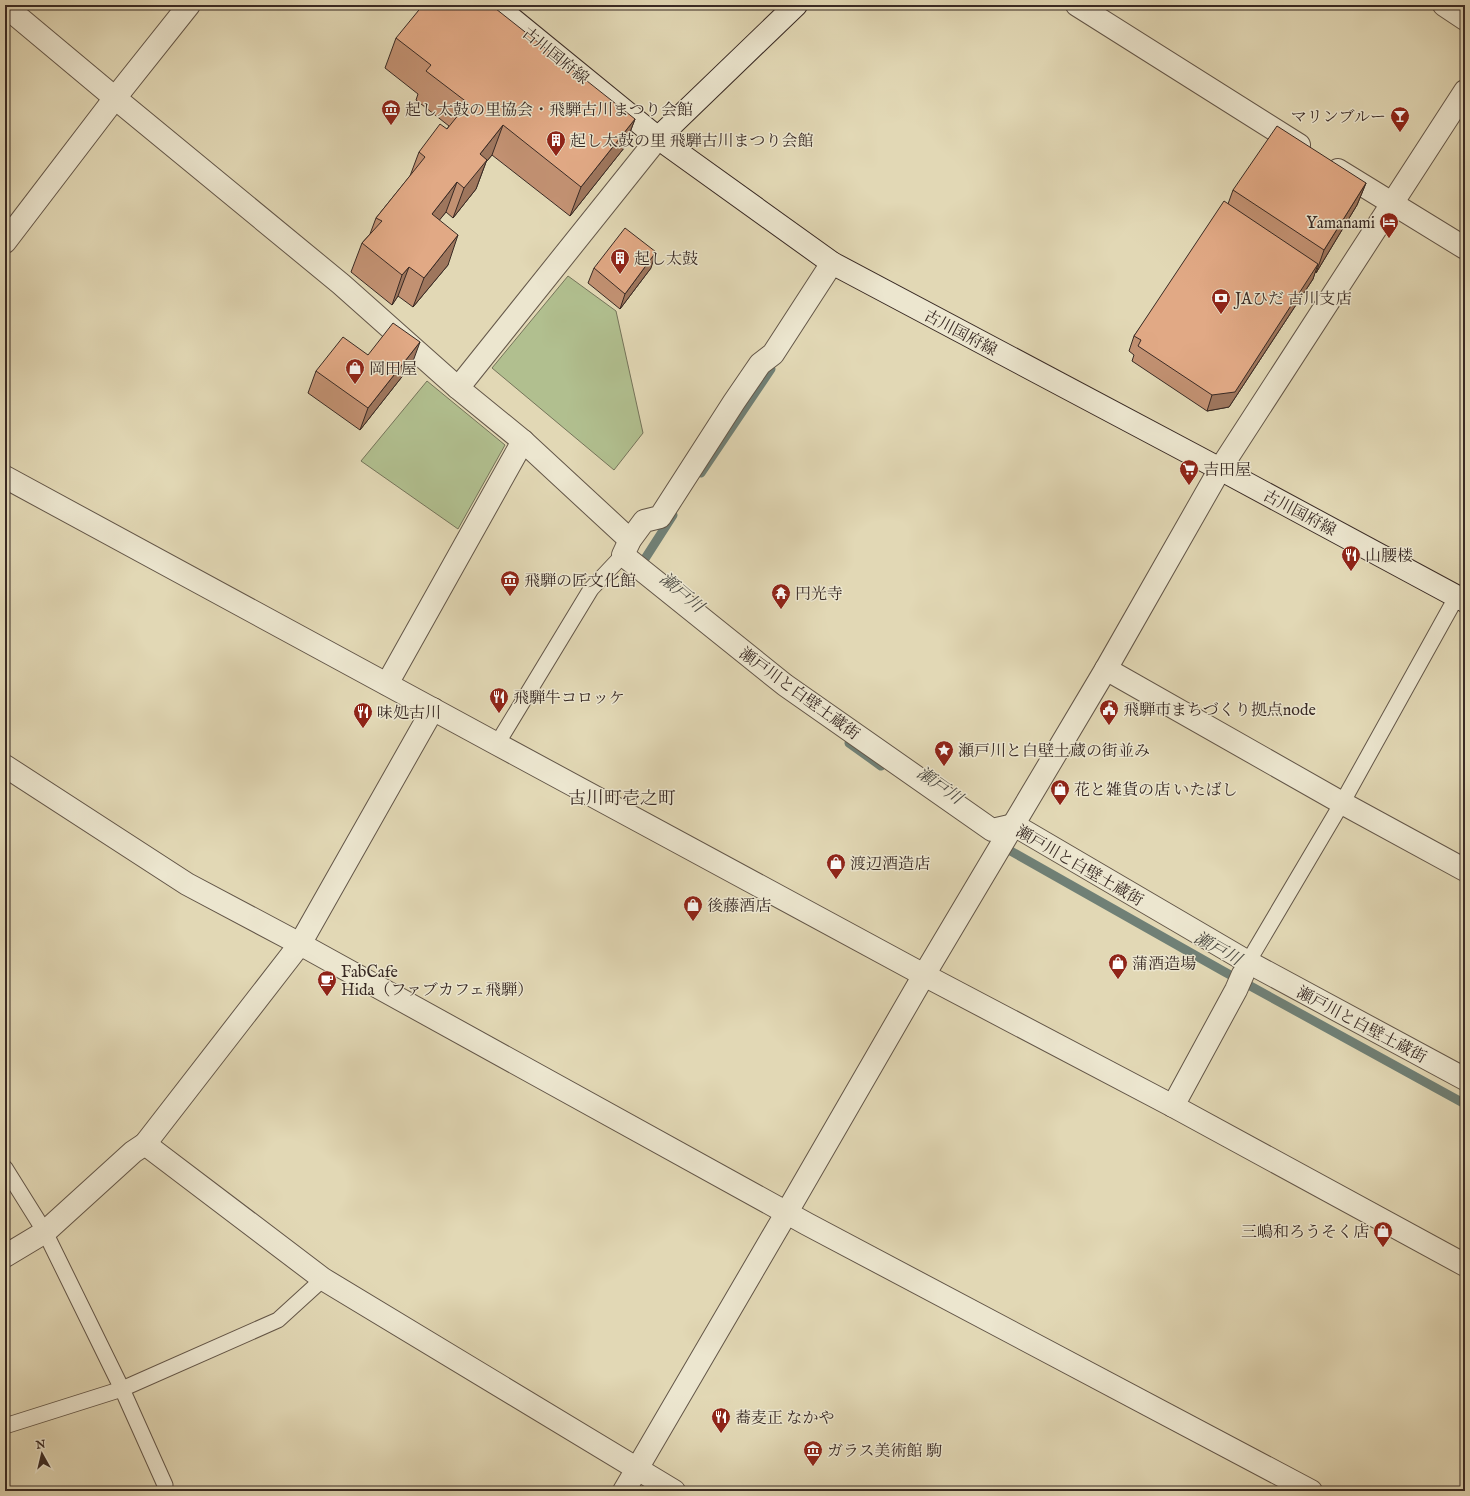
<svg xmlns="http://www.w3.org/2000/svg" width="1470" height="1496" font-family="'IM FELL English','Noto Serif JP',serif">
	<style>
		.green { fill: #b1bf8f; stroke: #75745a }
		.lines { fill: none; stroke-linecap: round; stroke-linejoin: round }
		.stream { stroke: #708076; stroke-width: 9 }
		.lane-casing { stroke: #635648; stroke-width: 17 }
		.street-casing { stroke: #635648; stroke-width: 24 }
		.secondary-casing { stroke: #392a24; stroke-width: 24 }
		.lane { stroke: #ece6cf; stroke-width: 15 }
		.street { stroke: #ece6cf; stroke-width: 22 }
		.secondary { stroke: #ece6cf; stroke-width: 22 }
		.wall { fill: #c29172; stroke: #392a24 }
		.shaded-wall { fill: #9e765d; stroke: #392a24 }
		.building { fill: #e1a985; stroke: #392a24 }
		.labels { text-anchor: middle; stroke-width: 3; stroke-linejoin: round; paint-order: stroke }
		.street-label { font-size: 16px; fill: #392a24; stroke: #ece6cf }
		.poi-label { font-size: 16px; fill: #392a24; stroke: #ece6cf; text-anchor: start }
		.water-label { font-size: 17px; font-style: italic; fill: #504e46; stroke: #ece6cf }
		.quarter-label { font-size: 18px; fill: #392a24; stroke: #ece6cf }
	</style>
	<rect width="100%" height="100%" fill="#e2d8b5"/>
	<filter id="stains"><feTurbulence type="fractalNoise" baseFrequency=".005" numOctaves="4"/><feColorMatrix values="0 0 0 0 .2 0 0 0 0 .09 0 0 0 0 .02 0 0 0 .5 -.17"/></filter>
	<radialGradient id="worn" r=".72"><stop offset=".6" stop-color="#630" stop-opacity="0"/><stop offset="1" stop-color="#630" stop-opacity=".3"/></radialGradient>
	<g class="green">
		<polygon points="568,276 616,311 643,433 614,470 492,368"/>
		<polygon points="427,381 505,445 458,529 361,461"/>
	</g>
	<g class="lines">
		<g class="stream">
			<polyline points="701,473 771,369"/>
			<polyline points="639,568 673,515"/>
			<polyline points="849,743 881,766"/>
			<polyline points="1000,845 1223,971 1465,1104"/>
		</g>
		<defs>
			<g id="lane">
				<polyline points="497,744 591,589 623,555"/>
				<polyline points="1245,969 1248,962 1342,803 1457,596"/>
				<polyline points="5,1168 45,1232 122,1389 165,1485"/>
				<polyline points="5,1426 122,1389 278,1320 323,1279"/>
			</g>
			<g id="street">
				<polyline points="1077,5 1299,145"/>
				<polyline points="1444,5 1465,19"/>
				<polyline points="5,6 115,98 341,284 458,388 523,441 630,540"/>
				<polyline points="1338,170 1465,248"/>
				<polyline points="5,242 115,98 189,5"/>
				<polyline points="832,263 773,354 760,364 734,402 660,517 644,521 630,540 623,555 785,685 992,830 1014,825 1248,962 1465,1079"/>
				<polyline points="458,388 658,138"/>
				<polyline points="5,477 497,744 924,975 1173,1106 1465,1265"/>
				<polyline points="1106,669 1342,803 1465,870"/>
				<polyline points="387,684 523,441"/>
				<polyline points="5,766 187,884 300,944 807,1224 1311,1491"/>
				<polyline points="1173,1106 1236,990 1243,974"/>
				<polyline points="145,1144 323,1279 674,1491"/>
				<polyline points="5,1256 45,1232 133,1152 145,1144 300,944 433,709"/>
				<polyline points="624,1491 787,1212 924,975 1106,669 1220,469 1465,91"/>
			</g>
			<g id="secondary">
				<polyline points="495,5 658,138 832,263 1220,469 1465,601"/>
				<polyline points="658,138 796,5"/>
			</g>
		</defs>
		<use href="#lane" class="lane-casing"/>
		<use href="#street" class="street-casing"/>
		<use href="#secondary" class="secondary-casing"/>
		<use href="#lane" class="lane"/>
		<use href="#street" class="street"/>
		<use href="#secondary" class="secondary"/>
	</g>
	<g class="wall">
		<polygon points="396,38 635,119 624,148 570,216 492,155 486,162 476,189 453,218 446,212 439,220 448,265 413,307 398,296 392,305 351,272 362,243 370,234 376,218 410,176 419,152 447,129 449,126 416,100 418,94 385,68"/>
		<polygon points="1366,183 1357,205 1316,273 1315,272 1313,279 1229,407 1207,411 1132,361 1134,355 1129,351 1134,336 1228,204 1233,190"/>
		<polygon points="594,268 651,268 620,309 588,283"/>
		<polygon points="368,355 412,364 360,430 308,393 316,371"/>
	</g>
	<g class="shaded-wall">
		<polygon points="635,119 624,148 570,216 581,187"/>
		<polygon points="503,125 492,155 486,162 476,189 453,218 464,188 480,154"/>
		<polygon points="457,182 446,212 421,243 432,214"/>
		<polygon points="1366,183 1357,205 1316,273 1324,250"/>
		<polygon points="458,235 448,265 413,307 424,278"/>
		<polygon points="656,252 651,268 620,309 625,294"/>
		<polygon points="1318,264 1313,279 1229,407 1207,411 1212,395"/>
		<polygon points="409,267 398,296 392,305 402,275"/>
		<polygon points="420,342 412,364 360,430 368,408"/>
	</g>
	<g class="building">
		<polygon points="423,5 491,5 635,119 581,187 503,125 480,154 487,160 464,188 457,182 432,214 458,235 424,278 409,267 402,275 362,243 382,221 376,218 425,157 419,152 440,124 447,129 468,103 426,71 431,65 396,38"/>
		<polygon points="1277,126 1366,183 1324,250 1233,190"/>
		<polygon points="1224,201 1318,264 1235,392 1212,395 1138,346 1141,340 1134,336"/>
		<polygon points="625,228 656,252 625,294 594,268"/>
		<polygon points="393,323 420,342 368,408 316,371 343,337 368,355"/>
	</g>
	<defs>
		<symbol id="museum-pin" viewBox="-11 -11 22 30"><path d="M0 17L-7.5 6A9.5 9.5 0 1 1 7.5 6Z" fill="#8f2418" stroke="#ece6cf"/><path d="M0-6L6-3V-2H-6V-3ZM-5-1h2V3h-2ZM-1-1h2V3h-2ZM3-1h2V3H3ZM-6 4H6V6H-6Z" fill="#fff"/></symbol>
		<symbol id="bar-pin" viewBox="-11 -11 22 30"><path d="M0 17L-7.5 6A9.5 9.5 0 1 1 7.5 6Z" fill="#8f2418" stroke="#ece6cf"/><path d="M-6-5H6L.8 .8V4.5H3.5V6h-7V4.5H-.8V.8Z" fill="#fff"/></symbol>
		<symbol id="building-pin" viewBox="-11 -11 22 30"><path d="M0 17L-7.5 6A9.5 9.5 0 1 1 7.5 6Z" fill="#8f2418" stroke="#ece6cf"/><path d="M-4-6H4V6H1V3H-1V6H-4ZM-2.5-4.3h1.7v1.8h-1.7ZM.8-4.3h1.7v1.8H.8ZM-2.5-1h1.7V.8h-1.7ZM.8-1h1.7V.8H.8Z" fill="#fff"/></symbol>
		<symbol id="hotel-pin" viewBox="-11 -11 22 30"><path d="M0 17L-7.5 6A9.5 9.5 0 1 1 7.5 6Z" fill="#8f2418" stroke="#ece6cf"/><path d="M-6-4.5h1.5V1H6V5H4.5V3h-9V5H-6ZM-4 0a1.8 1.8 0 1 1 3.6 0ZM.5 0V-2.5h3Q6-2.5 6 0Z" fill="#fff"/></symbol>
		<symbol id="bank-pin" viewBox="-11 -11 22 30"><path d="M0 17L-7.5 6A9.5 9.5 0 1 1 7.5 6Z" fill="#8f2418" stroke="#ece6cf"/><path d="M-6-4H6V4H-6ZM0-2.3a2.3 2.3 0 1 0 0 4.6a2.3 2.3 0 1 0 0-4.6Z" fill="#fff"/></symbol>
		<symbol id="shop-pin" viewBox="-11 -11 22 30"><path d="M0 17L-7.5 6A9.5 9.5 0 1 1 7.5 6Z" fill="#8f2418" stroke="#ece6cf"/><path d="M-5-2.5h2.3a2.7 3.5 0 0 1 5.4 0H5L5.5 6h-11ZM-1.5-2.5h3a1.5 2.3 0 0 0-3 0Z" fill="#fff"/></symbol>
		<symbol id="supermarket-pin" viewBox="-11 -11 22 30"><path d="M0 17L-7.5 6A9.5 9.5 0 1 1 7.5 6Z" fill="#8f2418" stroke="#ece6cf"/><path d="M-6-5.5h2.5l.6 2H6L4.5 2H-2.5L-4.4-4H-6ZM-1.5 3.2a1.3 1.3 0 1 0 .1 0ZM3 3.2a1.3 1.3 0 1 0 .1 0Z" fill="#fff"/></symbol>
		<symbol id="restaurant-pin" viewBox="-11 -11 22 30"><path d="M0 17L-7.5 6A9.5 9.5 0 1 1 7.5 6Z" fill="#8f2418" stroke="#ece6cf"/><path d="M-5-6h1v4h1v-4h1v4h1v-4h1v5L-1.5 .5V6h-2V.5L-5-1ZM5-6V6H3V1.5H1.5Q1.5-4 5-6Z" fill="#fff"/></symbol>
		<symbol id="temple-pin" viewBox="-11 -11 22 30"><path d="M0 17L-7.5 6A9.5 9.5 0 1 1 7.5 6Z" fill="#8f2418" stroke="#ece6cf"/><path d="M0-6L5-2H3V0L6.5 2.5H4V6H1.5V3h-3V6H-4V2.5H-6.5L-3 0V-2H-5Z" fill="#fff"/></symbol>
		<symbol id="civic-pin" viewBox="-11 -11 22 30"><path d="M0 17L-7.5 6A9.5 9.5 0 1 1 7.5 6Z" fill="#8f2418" stroke="#ece6cf"/><path d="M-.6-6.5H3V-4.5H.6V-3L4-1V1h2V6H-6V1h2V-1L-.6-3ZM-1.2 2.5V6h2.4V2.5Z" fill="#fff"/></symbol>
		<symbol id="sight-pin" viewBox="-11 -11 22 30"><path d="M0 17L-7.5 6A9.5 9.5 0 1 1 7.5 6Z" fill="#8f2418" stroke="#ece6cf"/><path d="M0-6L1.8-2.2L6-1.7L2.9 1.2L3.7 5.4L0 3.3L-3.7 5.4L-2.9 1.2L-6-1.7L-1.8-2.2Z" fill="#fff"/></symbol>
		<symbol id="cafe-pin" viewBox="-11 -11 22 30"><path d="M0 17L-7.5 6A9.5 9.5 0 1 1 7.5 6Z" fill="#8f2418" stroke="#ece6cf"/><path d="M-5.5-4.5H6V0H3Q3 3.5 0 3.5H-2.5Q-5.5 3.5-5.5 0ZM3-3.2v2h1.7v-2ZM-6 4.5H4V6H-6Z" fill="#fff"/></symbol>
	</defs>
	<g fill-rule="evenodd">
		<use href="#museum-pin" x="380" y="98" width="22" height="30"/>
		<use href="#bar-pin" x="1389" y="105" width="22" height="30"/>
		<use href="#building-pin" x="545" y="129" width="22" height="30"/>
		<use href="#hotel-pin" x="1378" y="211" width="22" height="30"/>
		<use href="#building-pin" x="609" y="247" width="22" height="30"/>
		<use href="#bank-pin" x="1210" y="287" width="22" height="30"/>
		<use href="#shop-pin" x="344" y="357" width="22" height="30"/>
		<use href="#supermarket-pin" x="1178" y="458" width="22" height="30"/>
		<use href="#restaurant-pin" x="1340" y="544" width="22" height="30"/>
		<use href="#museum-pin" x="499" y="569" width="22" height="30"/>
		<use href="#temple-pin" x="770" y="582" width="22" height="30"/>
		<use href="#restaurant-pin" x="488" y="686" width="22" height="30"/>
		<use href="#civic-pin" x="1098" y="698" width="22" height="30"/>
		<use href="#restaurant-pin" x="352" y="701" width="22" height="30"/>
		<use href="#sight-pin" x="933" y="739" width="22" height="30"/>
		<use href="#shop-pin" x="1049" y="778" width="22" height="30"/>
		<use href="#shop-pin" x="825" y="852" width="22" height="30"/>
		<use href="#shop-pin" x="682" y="894" width="22" height="30"/>
		<use href="#shop-pin" x="1107" y="952" width="22" height="30"/>
		<use href="#cafe-pin" x="316" y="969" width="22" height="30"/>
		<use href="#shop-pin" x="1372" y="1220" width="22" height="30"/>
		<use href="#restaurant-pin" x="710" y="1406" width="22" height="30"/>
		<use href="#museum-pin" x="802" y="1439" width="22" height="30"/>
	</g>
	<g class="labels">
		<g class="street-label">
			<text transform="translate(556 55) rotate(39)" y="6">古川国府線</text>
			<text transform="translate(961 332) rotate(28)" y="6">古川国府線</text>
			<text transform="translate(1300 512) rotate(28)" y="6">古川国府線</text>
			<text transform="translate(800 693) rotate(36)" y="6">瀬戸川と白壁土蔵街</text>
			<text transform="translate(1080 865) rotate(30)" y="6">瀬戸川と白壁土蔵街</text>
			<text transform="translate(1362 1024) rotate(28)" y="6">瀬戸川と白壁土蔵街</text>
		</g>
		<g class="poi-label">
			<text x="405" y="115">起し太鼓の里協会・飛騨古川まつり会館</text>
			<text x="1386" y="122" text-anchor="end">マリンブルー</text>
			<text x="570" y="146">起し太鼓の里 飛騨古川まつり会館</text>
			<text x="1375" y="228" text-anchor="end">Yamanami</text>
			<text x="634" y="264">起し太鼓</text>
			<text x="1235" y="304">JAひだ 古川支店</text>
			<text x="369" y="374">岡田屋</text>
			<text x="1203" y="475">吉田屋</text>
			<text x="1365" y="561">山腰楼</text>
			<text x="524" y="586">飛騨の匠文化館</text>
			<text x="795" y="599">円光寺</text>
			<text x="513" y="703">飛騨牛コロッケ</text>
			<text x="1123" y="715">飛騨市まちづくり拠点node</text>
			<text x="377" y="718">味処古川</text>
			<text x="958" y="756">瀬戸川と白壁土蔵の街並み</text>
			<text x="1074" y="795">花と雑貨の店 いたばし</text>
			<text x="850" y="869">渡辺酒造店</text>
			<text x="707" y="911">後藤酒店</text>
			<text x="1132" y="969">蒲酒造場</text>
			<text x="341" y="977">FabCafe<tspan x="341" dy="18">Hida（ファブカフェ飛騨）</tspan></text>
			<text x="1369" y="1237" text-anchor="end">三嶋和ろうそく店</text>
			<text x="735" y="1423">蕎麦正 なかや</text>
			<text x="827" y="1456">ガラス美術館 駒</text>
		</g>
		<g class="water-label">
			<text transform="translate(682 592) rotate(40)" y="6">瀬戸川</text>
			<text transform="translate(940 785) rotate(35)" y="6">瀬戸川</text>
			<text transform="translate(1218 948) rotate(29)" y="6">瀬戸川</text>
		</g>
		<g class="quarter-label">
			<text x="622" y="804">古川町壱之町</text>
		</g>
	</g>
	<rect width="1470" height="1496" fill="none" stroke="#e2d8b5" stroke-width="20"/>
	<rect x="6" y="6" width="1458" height="1484" fill="none" stroke="#392a24" stroke-width="2"/>
	<rect x="10" y="10" width="1450" height="1476" fill="none" stroke="#392a24"/>
	<g transform="translate(42 1454) rotate(352)" stroke="#ece6cf" stroke-width="3" paint-order="stroke">
	<path d="M0-3L7 15L0 10L-7 15Z" fill="#392a24"/>
	<text y="-6" font-size="11" font-weight="bold" text-anchor="middle" fill="#392a24">N</text>
	</g>
	<rect width="100%" height="100%" filter="url(#stains)"/>
	<rect width="100%" height="100%" fill="url(#worn)"/>
</svg>
